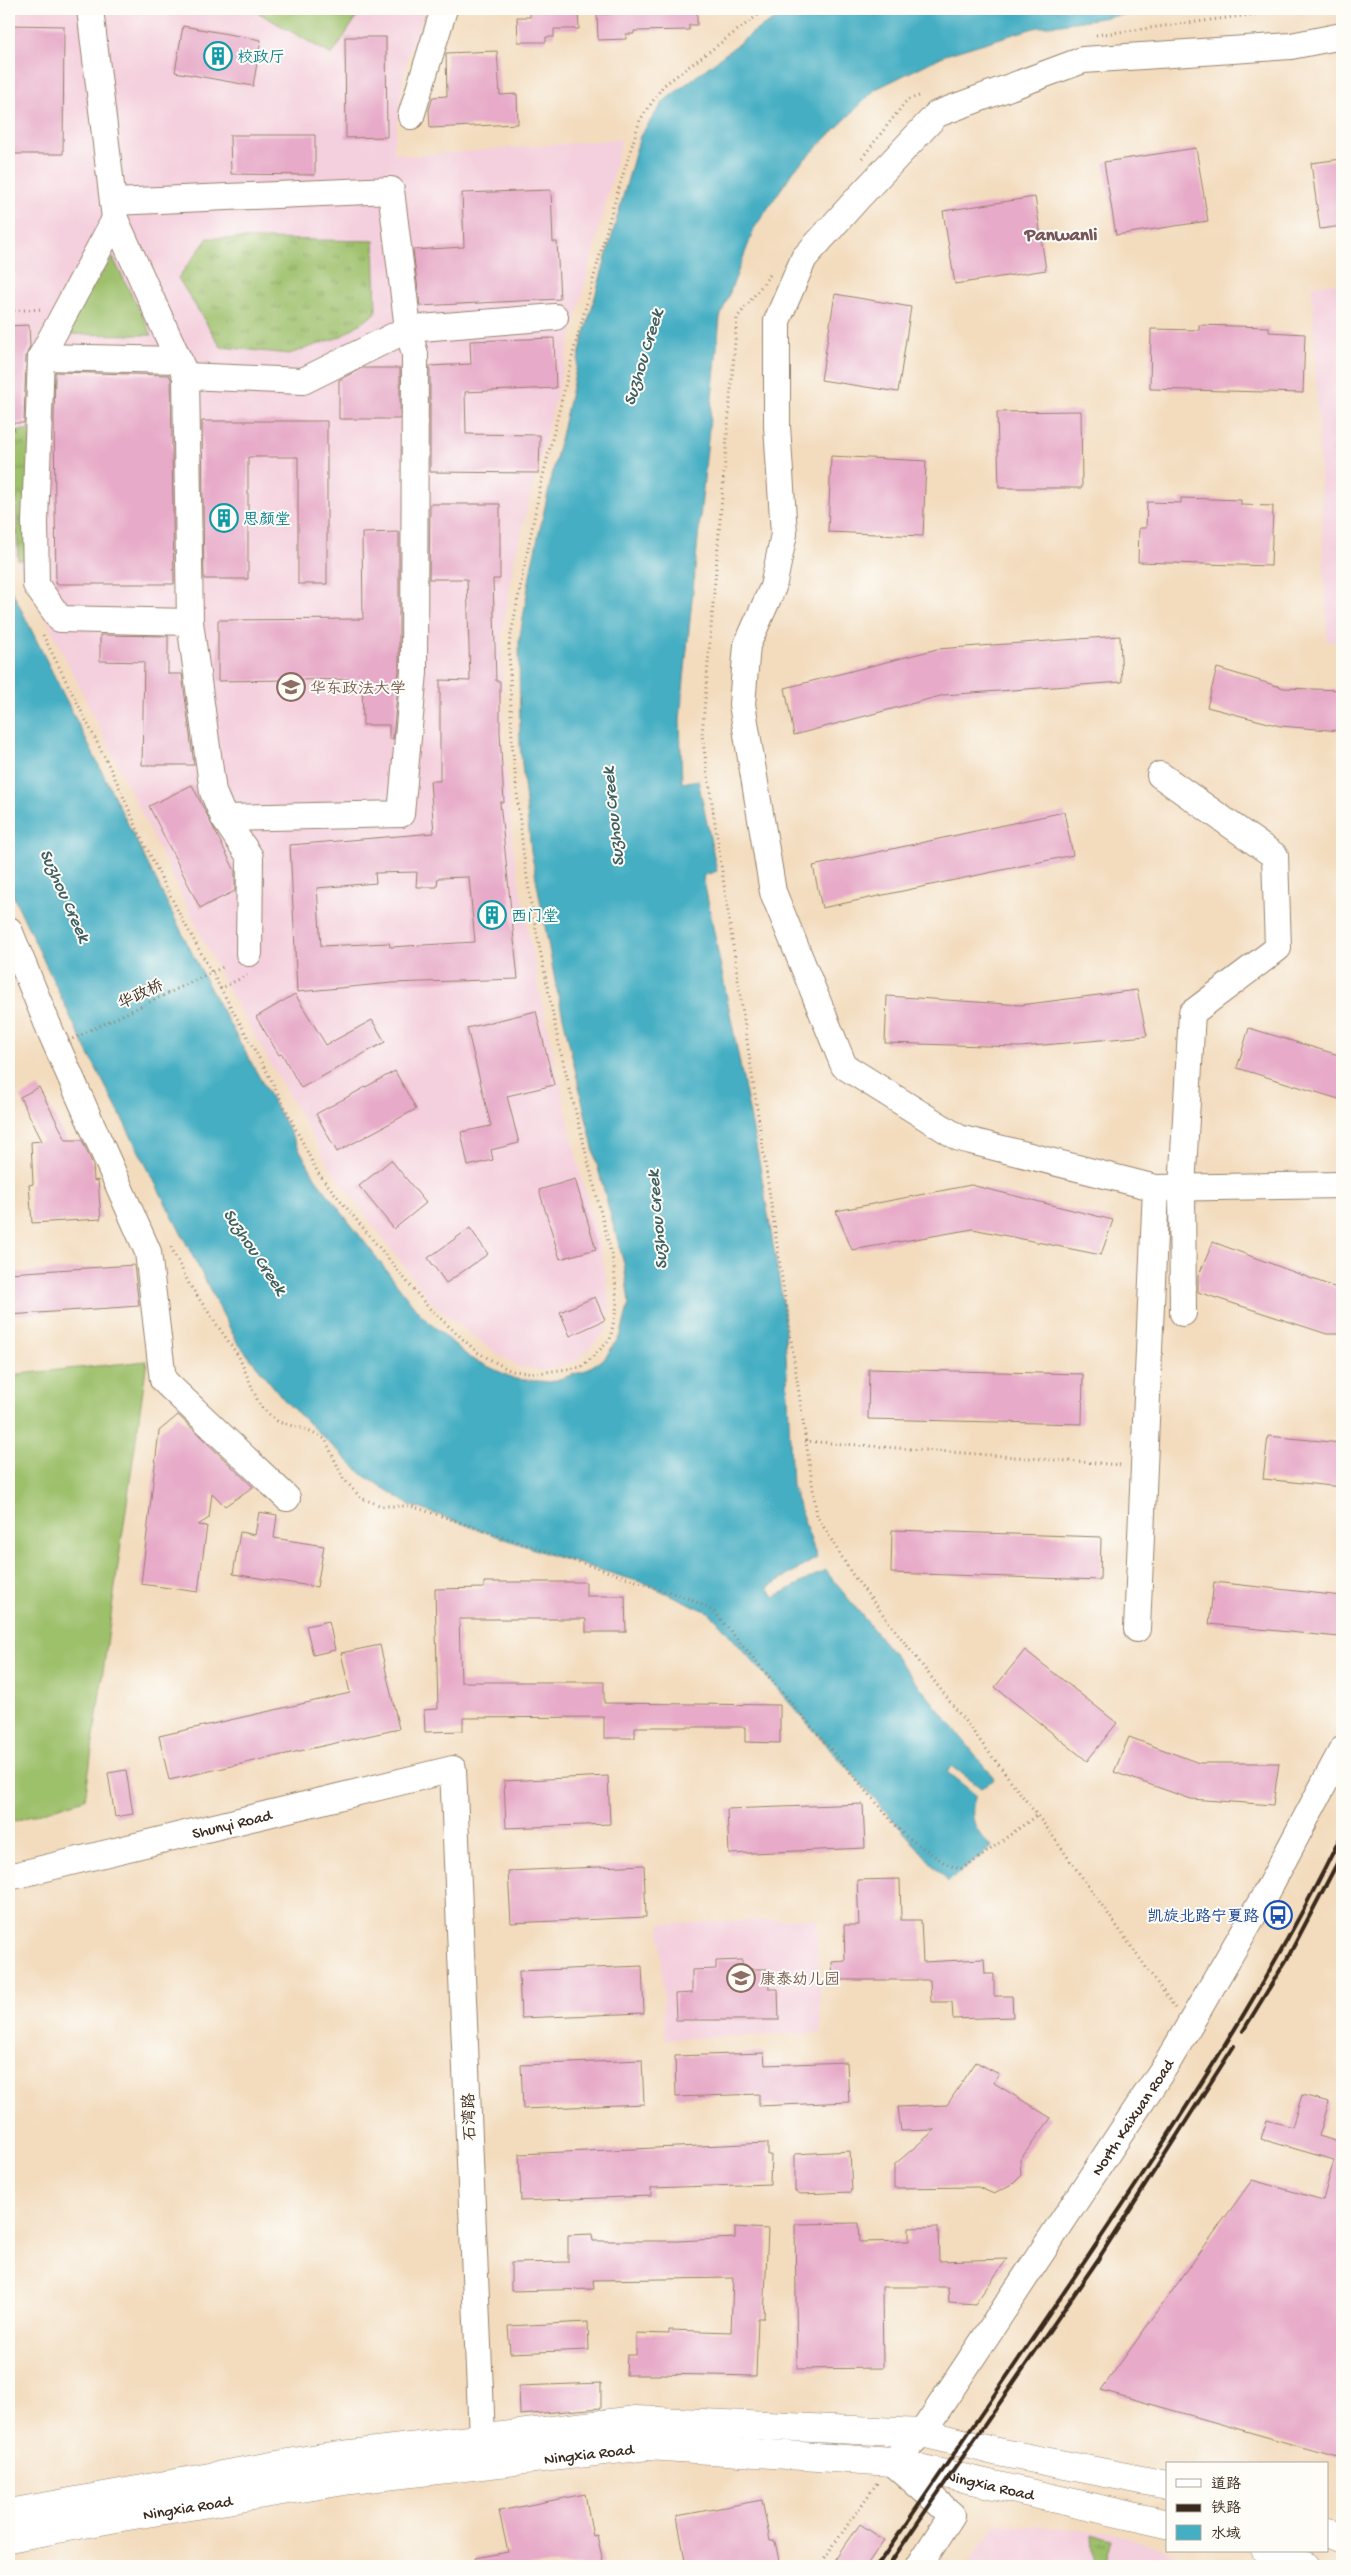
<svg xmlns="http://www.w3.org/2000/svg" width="1351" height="2575" font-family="'Gochi Hand','LXGW WenKai TC',sans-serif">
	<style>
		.built { fill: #f4cfdd }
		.grass { fill: url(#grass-tufts); stroke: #6c7544 }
		.garden { fill: #9dc06a; stroke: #6c7544 }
		.water { fill: #44aec3; stroke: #406c70 }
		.building { fill: #e7aac8; fill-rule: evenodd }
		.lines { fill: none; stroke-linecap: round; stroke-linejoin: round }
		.minor-casing { stroke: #97836e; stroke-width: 28 }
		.major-casing { stroke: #97836e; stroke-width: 29 }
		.path { stroke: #97836e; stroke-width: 3; stroke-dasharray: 1 4; stroke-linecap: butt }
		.minor { stroke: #fff; stroke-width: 26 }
		.major { stroke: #fff; stroke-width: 28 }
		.rail { stroke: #3b2a1e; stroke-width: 4 }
		.path-bridge { stroke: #97836e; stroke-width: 3; stroke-dasharray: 1 4; stroke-linecap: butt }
		.labels { text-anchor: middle; stroke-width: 4; stroke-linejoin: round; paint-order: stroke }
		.culture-label { font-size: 16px; fill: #0d838f; stroke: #fdfcf7; text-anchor: start }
		.education-label { font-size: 16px; fill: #785e54; stroke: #fdfcf7; text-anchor: start }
		.street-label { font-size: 16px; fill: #3b2a1e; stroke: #fdfcf7 }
		.transit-label { font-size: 16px; fill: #164399; stroke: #fdfcf7; text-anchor: end }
		.water-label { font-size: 18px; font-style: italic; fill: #3f5f60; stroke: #fdfcf7 }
		.quarter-label { font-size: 19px; font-weight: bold; fill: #77575a; stroke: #fdfcf7 }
	</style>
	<defs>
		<pattern id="grass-tufts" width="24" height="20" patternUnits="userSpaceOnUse" patternTransform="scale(1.25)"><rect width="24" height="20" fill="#9dc06a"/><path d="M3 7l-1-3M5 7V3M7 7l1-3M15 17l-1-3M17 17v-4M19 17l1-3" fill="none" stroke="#819c57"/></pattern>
	</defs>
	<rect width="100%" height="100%" fill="#fdfcf7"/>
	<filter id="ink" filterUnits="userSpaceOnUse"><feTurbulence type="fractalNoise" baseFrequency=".02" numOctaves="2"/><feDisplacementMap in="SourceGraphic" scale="10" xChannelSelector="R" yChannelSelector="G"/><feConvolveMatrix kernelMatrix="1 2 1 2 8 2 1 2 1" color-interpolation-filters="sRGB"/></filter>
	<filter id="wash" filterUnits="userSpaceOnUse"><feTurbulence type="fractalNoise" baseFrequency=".0096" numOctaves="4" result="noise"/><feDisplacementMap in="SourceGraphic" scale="20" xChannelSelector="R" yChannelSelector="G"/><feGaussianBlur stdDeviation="1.12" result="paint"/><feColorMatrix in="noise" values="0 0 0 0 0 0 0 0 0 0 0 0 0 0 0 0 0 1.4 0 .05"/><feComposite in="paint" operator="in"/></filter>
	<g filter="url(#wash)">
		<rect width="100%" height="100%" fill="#f3dcbe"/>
		<g class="built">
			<polygon points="9,9 427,9 406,61 393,152 411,156 622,139 514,561 502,637 503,737 513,849 539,989 578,1164 604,1265 610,1306 606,1331 578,1360 546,1370 519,1367 479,1341 430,1301 329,1166 224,982 9,543"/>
			<polygon points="1342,282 1342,641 1327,641 1312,286"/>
			<polygon points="817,1918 821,2033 665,2039 660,1924"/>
			<polygon points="997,2524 1109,2531 1218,2566 967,2566"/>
		</g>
		<g class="grass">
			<polygon points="208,238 374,241 376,313 340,337 289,354 221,347 178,278"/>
			<polygon points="30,430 33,559 18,560 16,497 9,497 9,431"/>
			<polygon points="1092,2533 1111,2539 1104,2566 1094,2566"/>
		</g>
		<g class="garden">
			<polygon points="252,9 362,9 332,55"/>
			<polygon points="113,258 152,335 56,334"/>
			<polygon points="147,1361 85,1799 9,1823 9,1375"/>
		</g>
		<path class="water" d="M792,9H1162L1034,28L945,55L876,89L794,170L755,227L720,318L680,720L682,783L698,780L717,871L703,876L760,1166L784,1310L792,1486L817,1558L768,1587L774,1597L825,1570L995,1779L981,1788L952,1766L947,1772L976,1795C968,1817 975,1833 992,1847L948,1882L710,1613L644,1583L553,1556L410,1505L363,1475L285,1401L237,1342L79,1035L9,887V585L208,985L316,1179L420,1314L470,1358L515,1379L550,1382L584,1371L605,1358L621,1334L629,1303L624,1264L596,1161L556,986L531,851L520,745L519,642L532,564L582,343L640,136L664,101L755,31Z"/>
		<g id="blocks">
			<g class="building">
				<polygon points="530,9 578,9 579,29 554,29 554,37 546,37 546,42 518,42 517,17 530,17"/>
				<polygon points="610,9 697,9 697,25 689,25 689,30 634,31 634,34 626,34 626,39 598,40 597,14 610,14"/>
				<polygon points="9,25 64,26 63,154 9,154"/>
				<polygon points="183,26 261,40 253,86 175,72"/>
				<polygon points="345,37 386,37 387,137 346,138"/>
				<polygon points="497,51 500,95 517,94 518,124 430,128 429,110 433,97 447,96 446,53"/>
				<polygon points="230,135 315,135 315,175 231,174"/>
				<polygon points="1196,148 1208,221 1116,235 1104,162"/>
				<polygon points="1342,159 1342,226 1320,229 1311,163"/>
				<polygon points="551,190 553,242 557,242 560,299 420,306 413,250 464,247 462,193"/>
				<polygon points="1035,197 1046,270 955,284 943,211"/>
				<polygon points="835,294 911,307 898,392 821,380"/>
				<polygon points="29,325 30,346 26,356 24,423 9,423 9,326"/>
				<polygon points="1199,325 1269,327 1269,332 1305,334 1303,393 1150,389 1151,329 1199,330"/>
				<polygon points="554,338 556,388 465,392 466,434 540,435 539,473 430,472 430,366 471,364 470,341"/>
				<polygon points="362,368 400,368 400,419 339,419 339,380"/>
				<polygon points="55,372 169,375 171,379 174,584 56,584 54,421"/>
				<polygon points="1081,411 1082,488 999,488 997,412"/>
				<polygon points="202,421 327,421 327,584 298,584 298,457 248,457 248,579 204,579"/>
				<polygon points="831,456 926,461 923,536 828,532"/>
				<polygon points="1181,498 1241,500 1241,505 1273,506 1271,566 1138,562 1139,528 1146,528 1147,502 1181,503"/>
				<path d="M430,504H500V579H493L496,681H500V733L504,802H500L518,979L392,983L297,992L290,845L434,833L430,781H440V680L470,681L467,579H429ZM417,872L416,887H437L438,878L469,877L475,942L390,947L389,943L321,946L317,888L376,883L375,873Z"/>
				<polygon points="399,532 399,671 393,739 389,739 389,725 363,725 362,679 218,681 218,620 363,619 362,533"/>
				<polygon points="100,635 168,636 168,674 182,674 194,765 142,765 144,662 100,661"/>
				<polygon points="1120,636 1122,682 944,695 794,735 785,688 937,649"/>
				<polygon points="1217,668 1284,688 1342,690 1341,731 1280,726 1207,707"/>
				<polygon points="192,785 235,871 235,891 200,908 149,806"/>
				<polygon points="1064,812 1073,855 822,908 813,866"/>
				<polygon points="1137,990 1147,1036 1020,1047 885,1043 887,996 1021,1005"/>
				<polygon points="295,994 326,1045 372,1020 385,1042 301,1088 282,1054 279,1055 256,1017"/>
				<polygon points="536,1011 554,1085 507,1096 519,1143 491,1150 493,1160 468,1166 461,1132 491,1126 467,1028"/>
				<polygon points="1249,1028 1342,1056 1342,1100 1237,1068"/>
				<polygon points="395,1071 416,1109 337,1152 316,1114"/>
				<polygon points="39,1087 66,1140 82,1140 93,1165 94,1181 98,1180 101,1219 32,1223 29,1185 33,1184 31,1142 42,1141 20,1097"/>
				<polygon points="391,1160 426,1203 394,1229 359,1186"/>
				<polygon points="575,1179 596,1249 560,1259 539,1190"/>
				<polygon points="971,1185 1113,1220 1101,1255 973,1229 852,1250 836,1211"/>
				<polygon points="470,1228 488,1254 446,1283 428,1258"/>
				<polygon points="1213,1242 1342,1290 1342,1334 1327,1334 1198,1292 1198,1277"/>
				<polygon points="134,1265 139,1306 9,1315 9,1273"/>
				<polygon points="595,1297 605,1320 570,1336 560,1312"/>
				<polygon points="869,1369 1083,1374 1082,1424 868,1419"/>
				<polygon points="178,1415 253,1487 225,1506 212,1493 209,1518 198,1525 207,1526 198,1592 141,1584 159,1431"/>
				<polygon points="1268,1436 1342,1443 1342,1487 1263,1479"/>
				<polygon points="259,1512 277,1515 274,1538 324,1546 317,1587 233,1574 240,1532 255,1535"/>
				<polygon points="892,1530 1101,1537 1100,1580 891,1573"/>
				<polygon points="484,1582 586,1582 586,1596 625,1596 626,1632 586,1632 586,1619 459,1619 461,1682 604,1682 604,1703 780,1705 780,1743 745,1742 745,1727 635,1727 635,1738 604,1738 604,1717 463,1718 463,1731 425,1732 424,1710 438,1709 435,1589 484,1588"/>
				<polygon points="1214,1582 1342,1596 1339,1637 1209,1624"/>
				<polygon points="329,1621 335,1650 313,1655 306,1626"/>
				<polygon points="380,1645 399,1729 169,1780 159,1736 350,1693 341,1653"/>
				<polygon points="1025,1650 1117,1723 1087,1761 995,1687"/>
				<polygon points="1129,1737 1199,1763 1279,1763 1273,1805 1191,1799 1114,1772"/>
				<polygon points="126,1770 133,1814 115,1817 108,1773"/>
				<polygon points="608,1776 610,1824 506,1828 504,1781"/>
				<polygon points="863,1804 865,1848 729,1854 727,1809"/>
				<polygon points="644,1865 646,1917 511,1923 508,1871"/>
				<polygon points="900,1879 901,1920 921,1920 923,1962 984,1959 985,1974 994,1974 994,1996 1012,1996 1013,2017 953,2019 952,2002 931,2002 930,1980 833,1980 832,1962 845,1961 844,1925 859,1925 857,1880"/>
				<polygon points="742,1960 742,1969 768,1969 769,1989 778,1989 779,2020 676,2020 675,1994 692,1993 692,1970 716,1969 716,1961"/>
				<polygon points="642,1966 644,2013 521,2018 519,1971"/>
				<polygon points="764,2053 765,2065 847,2062 849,2102 759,2106 759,2094 676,2097 675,2056"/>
				<polygon points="642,2060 644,2104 523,2109 521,2065"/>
				<polygon points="976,2062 999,2074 994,2083 1051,2118 1020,2160 1021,2175 1010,2186 994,2194 978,2187 894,2188 894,2165 935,2130 901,2131 898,2107 947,2105"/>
				<polygon points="1302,2095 1329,2102 1319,2136 1342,2143 1342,2441 1337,2457 1101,2390 1252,2180 1323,2200 1334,2160 1261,2139 1267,2120 1292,2127"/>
				<polygon points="768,2143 768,2155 771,2155 770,2184 651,2188 651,2196 521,2201 519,2154"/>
				<polygon points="850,2151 852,2192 801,2194 795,2191 795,2154"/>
				<polygon points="859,2223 860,2242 909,2241 909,2228 938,2227 939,2261 1007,2259 975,2304 949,2302 948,2287 882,2287 883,2368 797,2369 795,2224"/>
				<polygon points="735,2227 768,2229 764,2318 758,2318 756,2376 660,2374 660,2375 626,2375 627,2355 636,2355 636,2333 669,2334 669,2330 731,2332 733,2278 593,2280 594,2289 511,2291 511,2263 568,2262 568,2235 592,2234 593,2241 678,2241 735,2238"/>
				<polygon points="588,2322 589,2350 510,2353 508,2326"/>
				<polygon points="601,2383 601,2408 520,2415 519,2386"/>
				<polygon points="585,2494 593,2536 597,2535 604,2566 476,2566 475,2558 508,2552 499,2511"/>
				<polygon points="762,2500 770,2541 775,2541 780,2566 686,2566 677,2516"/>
				<polygon points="860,2524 884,2540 866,2566 831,2566"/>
			</g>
		</g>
	</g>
	<g filter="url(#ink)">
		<use href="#blocks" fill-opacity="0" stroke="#97836e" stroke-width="1"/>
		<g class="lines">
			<defs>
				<g id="minor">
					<polyline points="90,9 115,219 186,376 190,622 213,792 224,818 250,857 249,953"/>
					<polyline points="1342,36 1291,46 1083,60 937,114 858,198 804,258 777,321 777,426 784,534 773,587 747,645 742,704 773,892 844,1066 959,1138 1156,1188 1342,1185"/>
					<polyline points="411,116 444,9"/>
					<polyline points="113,202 391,190 408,329 415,354 414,672 401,814 224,818"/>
					<polyline points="115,219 41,357 35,522 36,585 60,619 190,622"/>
					<polyline points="41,357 179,360"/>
					<polyline points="186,376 303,381 408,329 555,317"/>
					<polyline points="1160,775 1275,856 1278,948 1192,1013 1182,1188 1183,1313"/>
					<polyline points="9,930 52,1035 148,1252 163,1380 287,1498"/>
					<polyline points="1137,1629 1156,1188"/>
					<path id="s1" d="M9,1877L453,1769L483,2460"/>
					<path id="s2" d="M919,2566L952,2515L892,2462L922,2433L1169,2060L1265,1895L1342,1750"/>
				</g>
				<g id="major">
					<polyline points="9,2513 317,2458 636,2420 922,2433 998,2452 1167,2485"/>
					<polyline points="1327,2533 1342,2539"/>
					<path id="s3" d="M9,2538L122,2517L351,2480L648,2446L892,2462L1167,2524"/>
					<polyline points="1265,2551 1305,2566"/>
				</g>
			</defs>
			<use href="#minor" class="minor-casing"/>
			<use href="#major" class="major-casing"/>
			<g class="path">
				<polyline points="1096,35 1295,9"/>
				<polyline points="862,158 907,100 922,95"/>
				<polyline points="770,275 737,318 702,735 817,1516 852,1574 1047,1828 1175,2008"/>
				<polyline points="9,311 41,309"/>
				<polyline points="9,429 17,429"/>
				<polyline points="43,635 117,782 140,835 180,915 269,1076 318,1173 428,1307 477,1352 511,1371 538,1373 582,1367 610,1340 617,1305 614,1265 559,1045 531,904 523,850 512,743 509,644 540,488 575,346 613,207 640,120 663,86 766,9"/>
				<polyline points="220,989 247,975"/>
				<polyline points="171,1247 189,1284 239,1357 260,1406 278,1422 304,1429 325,1439 343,1478 361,1498 382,1506 411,1506 693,1600 714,1612 903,1834 946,1864 960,1869 972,1863 1037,1815"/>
				<polyline points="805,1441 1121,1465"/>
				<polyline points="819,2566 877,2483"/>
				<polyline points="1120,2566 1122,2560"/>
			</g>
			<use href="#minor" class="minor"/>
			<use href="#major" class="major"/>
			<g class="rail">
				<polyline points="1243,2031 1287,1959 1342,1854"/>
				<path d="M877,2566C964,2439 1052,2312 1137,2183C1211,2070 1283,1956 1342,1834"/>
				<polyline points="888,2566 1097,2261 1234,2046"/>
			</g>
			<polyline class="path-bridge" points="68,1041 223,967"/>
		</g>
	</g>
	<defs>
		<symbol id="building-ring" viewBox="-11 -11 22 22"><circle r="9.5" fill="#fdfcf7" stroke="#0f9aa8" stroke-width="1.5"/><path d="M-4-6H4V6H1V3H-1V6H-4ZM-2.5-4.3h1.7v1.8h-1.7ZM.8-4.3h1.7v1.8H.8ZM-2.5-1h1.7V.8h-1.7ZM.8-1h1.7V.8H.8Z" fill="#0f9aa8"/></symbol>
		<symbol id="university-ring" viewBox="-11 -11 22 22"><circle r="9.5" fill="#fdfcf7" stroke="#8d6e63" stroke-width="1.5"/><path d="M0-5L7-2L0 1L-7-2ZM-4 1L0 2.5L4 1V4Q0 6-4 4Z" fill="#8d6e63"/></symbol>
		<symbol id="bus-ring" viewBox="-11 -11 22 22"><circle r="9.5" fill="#fdfcf7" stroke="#1a4fb4" stroke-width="1.5"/><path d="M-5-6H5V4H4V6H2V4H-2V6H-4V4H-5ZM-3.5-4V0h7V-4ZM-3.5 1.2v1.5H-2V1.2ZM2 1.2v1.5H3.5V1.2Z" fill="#1a4fb4"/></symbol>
		<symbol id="school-ring" viewBox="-11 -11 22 22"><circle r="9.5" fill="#fdfcf7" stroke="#8d6e63" stroke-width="1.5"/><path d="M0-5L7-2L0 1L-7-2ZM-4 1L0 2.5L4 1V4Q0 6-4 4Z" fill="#8d6e63"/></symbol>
	</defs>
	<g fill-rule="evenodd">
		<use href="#building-ring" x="202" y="40" width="32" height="32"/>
		<use href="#building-ring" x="208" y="502" width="32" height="32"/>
		<use href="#university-ring" x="275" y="671" width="32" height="32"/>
		<use href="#building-ring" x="476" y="899" width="32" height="32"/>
		<use href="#bus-ring" x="1262" y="1899" width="32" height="32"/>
		<use href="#school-ring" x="725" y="1962" width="32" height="32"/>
	</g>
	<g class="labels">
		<g class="culture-label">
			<text x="237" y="62">校政厅</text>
			<text x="243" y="524">思颜堂</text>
			<text x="511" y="921">西门堂</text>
		</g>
		<g class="education-label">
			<text x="310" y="693">华东政法大学</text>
			<text x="760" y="1984">康泰幼儿园</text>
		</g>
		<g class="street-label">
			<text transform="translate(140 993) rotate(-25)" y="6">华政桥</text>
			<text dy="6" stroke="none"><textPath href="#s1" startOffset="229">Shunyi Road</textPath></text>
			<text dy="6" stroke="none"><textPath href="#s2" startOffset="562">North Kaixuan Road</textPath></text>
			<text transform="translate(468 2117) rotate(-92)" y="6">石湾路</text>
			<text dy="6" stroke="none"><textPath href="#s3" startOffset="586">Ningxia Road</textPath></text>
			<text dy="6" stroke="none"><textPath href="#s3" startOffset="991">Ningxia Road</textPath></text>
			<text dy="6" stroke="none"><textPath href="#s3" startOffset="181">Ningxia Road</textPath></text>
		</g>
		<g class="transit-label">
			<text x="1259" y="1921">凯旋北路宁夏路</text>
		</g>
		<g class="water-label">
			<text transform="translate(642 357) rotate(-73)" y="6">Suzhou Creek</text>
			<text transform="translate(612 817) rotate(-96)" y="6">Suzhou Creek</text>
			<text transform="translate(66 895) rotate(66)" y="6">Suzhou Creek</text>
			<text transform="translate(656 1220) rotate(-95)" y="6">Suzhou Creek</text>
			<text transform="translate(256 1251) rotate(56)" y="6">Suzhou Creek</text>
		</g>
		<g class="quarter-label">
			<text x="1061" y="240">Panwanli</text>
		</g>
	</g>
	<rect width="1351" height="2575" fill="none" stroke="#fdfcf7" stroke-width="30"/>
	<rect x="1166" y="2462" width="162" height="90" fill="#fdfcf7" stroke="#afa8a0"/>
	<rect x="1176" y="2479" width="25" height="8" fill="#ffffff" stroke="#afa8a0"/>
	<text x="1211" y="2488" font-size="15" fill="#3b2a1e">道路</text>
	<rect x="1176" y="2504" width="25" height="8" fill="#3b2a1e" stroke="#afa8a0"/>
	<text x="1211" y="2512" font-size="15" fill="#3b2a1e">铁路</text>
	<rect x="1176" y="2525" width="25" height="15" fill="#44aec3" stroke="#afa8a0"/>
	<text x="1211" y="2538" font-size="15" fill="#3b2a1e">水域</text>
</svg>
